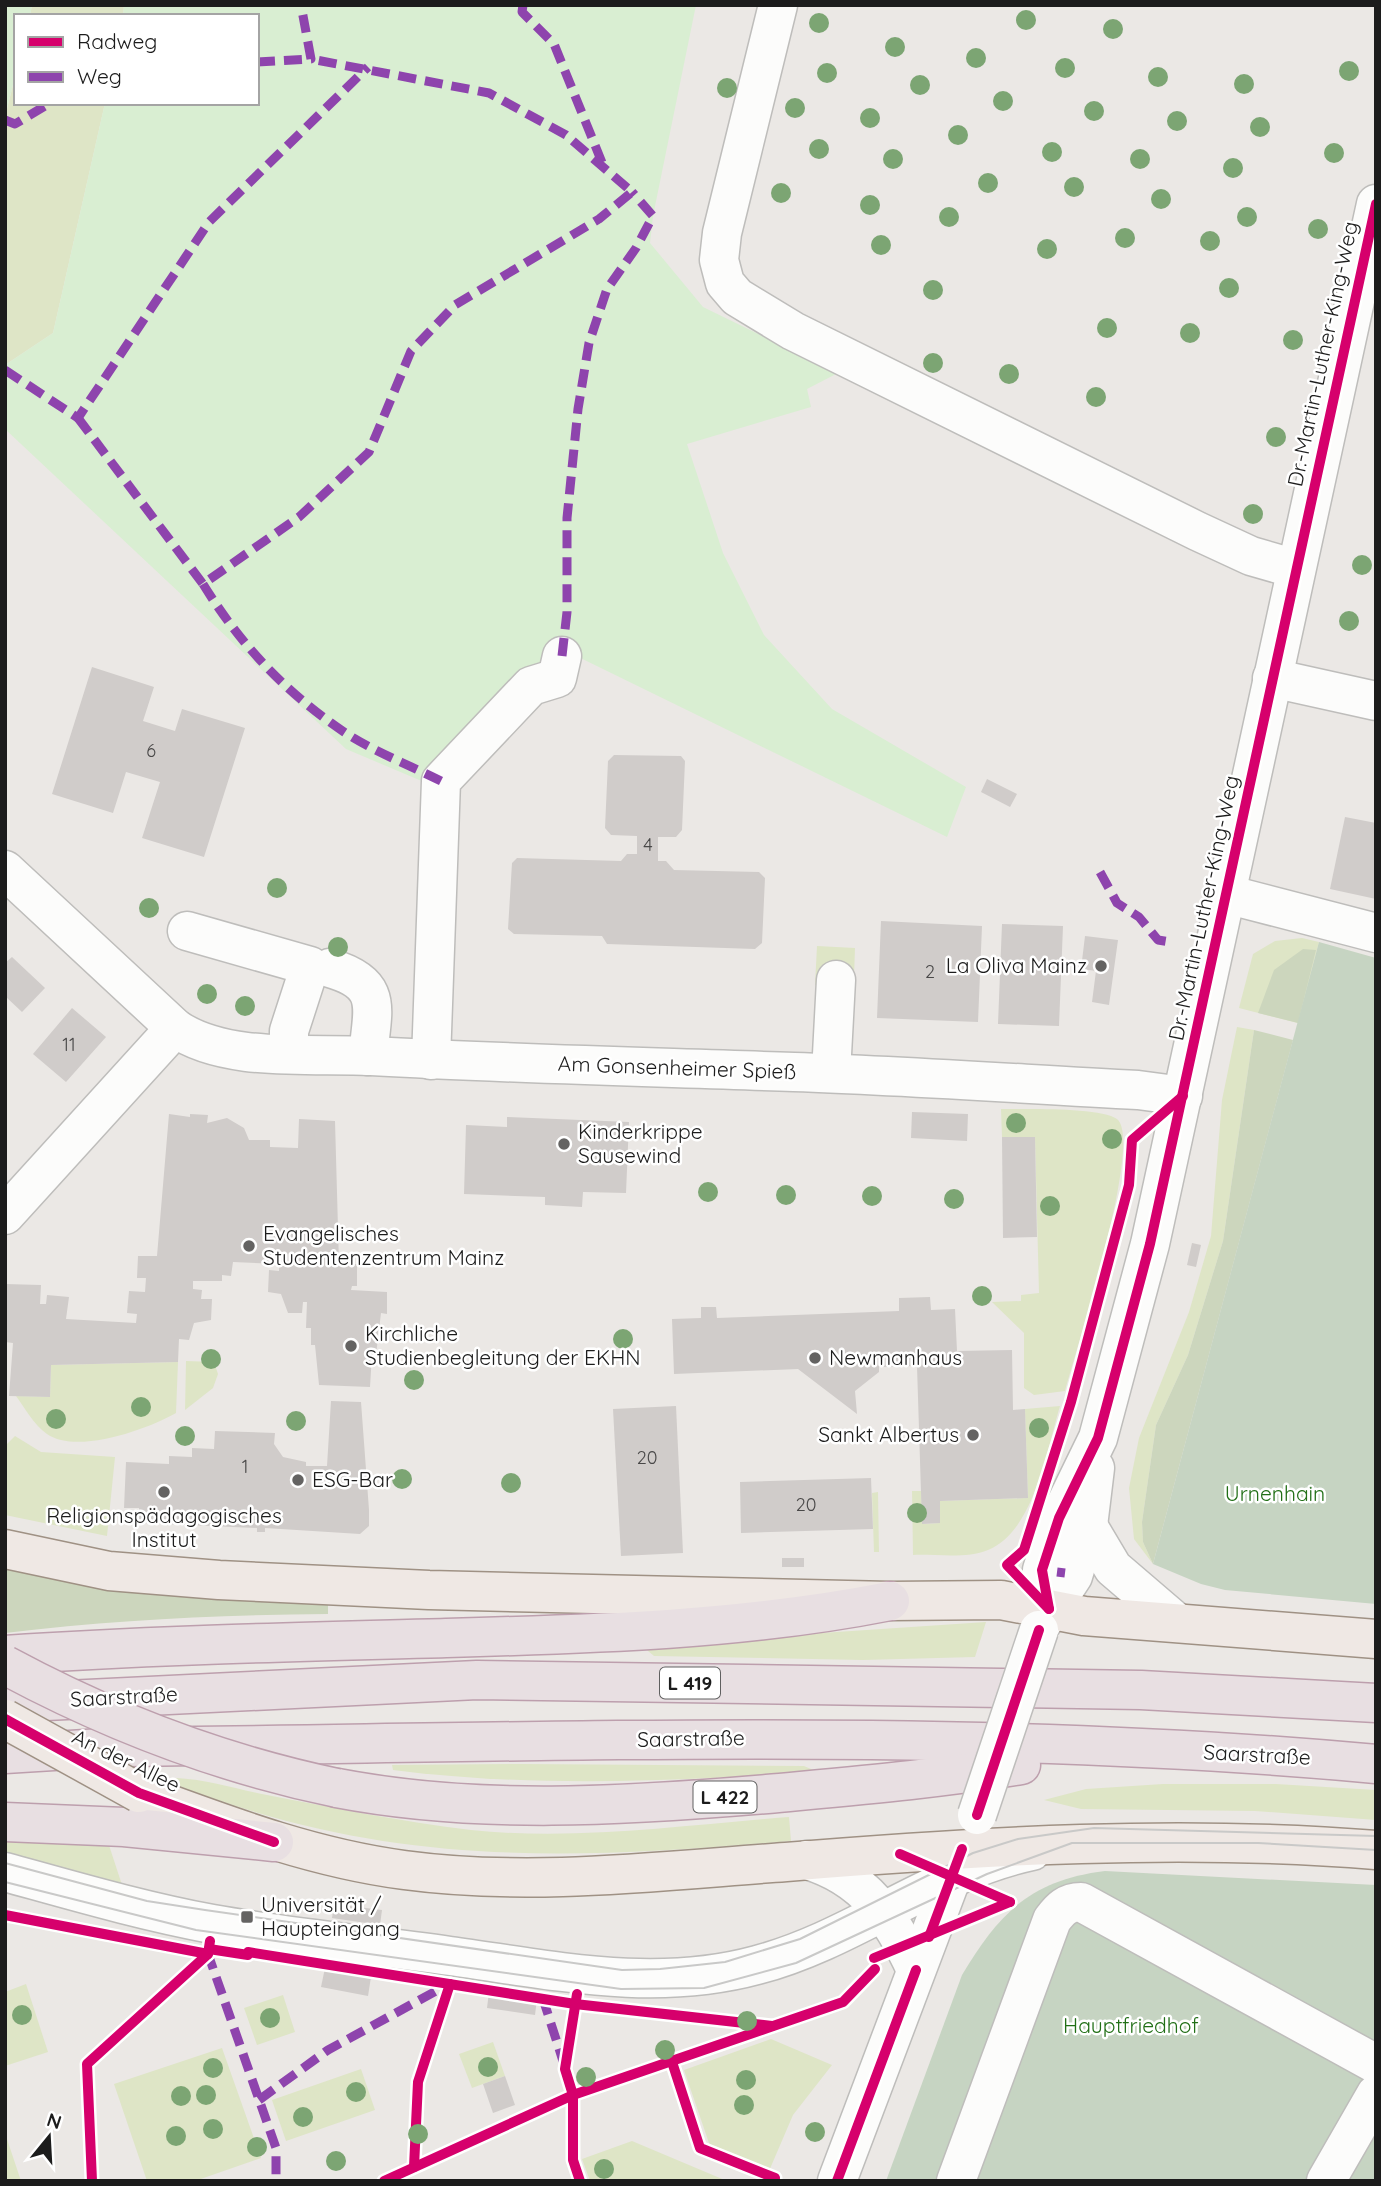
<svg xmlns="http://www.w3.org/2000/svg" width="1381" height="2186" font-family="Quicksand,sans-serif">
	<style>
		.grass { fill: #dee5c6 }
		.forest { fill: #ccd6bd }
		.cemetery { fill: #c6d4c2 }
		.park { fill: #d9eed2 }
		.building { fill: #d0ccca }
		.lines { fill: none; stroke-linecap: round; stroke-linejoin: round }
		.minor-casing { stroke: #bebdbb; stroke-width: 41 }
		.major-casing { stroke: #9f9184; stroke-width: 41 }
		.highway-casing { stroke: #bd9fad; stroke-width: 41 }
		.minor { stroke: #fcfcfb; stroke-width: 38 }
		.major { stroke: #efe8e4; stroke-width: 38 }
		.highway { stroke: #e8dfe2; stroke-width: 38 }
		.tram { stroke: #c9c9c8; stroke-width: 2 }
		.minor-bridge-casing { stroke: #bebdbb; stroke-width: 41; stroke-linecap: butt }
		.major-bridge-casing { stroke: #9f9184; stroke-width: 41; stroke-linecap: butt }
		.highway-bridge-casing { stroke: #bd9fad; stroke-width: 41; stroke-linecap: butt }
		.minor-bridge { stroke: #fcfcfb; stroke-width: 38 }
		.major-bridge { stroke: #efe8e4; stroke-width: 38 }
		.highway-bridge { stroke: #e8dfe2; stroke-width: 38 }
		.quiet { stroke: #8e44ad; stroke-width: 9; stroke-dasharray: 18 9; stroke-linecap: butt }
		.cycleway-casing { stroke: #fff; stroke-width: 15 }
		.cycleway { stroke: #d6006c; stroke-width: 10 }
		.tree { fill: #7ca573 }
		.poi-dot { fill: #646362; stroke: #fff; stroke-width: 2.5 }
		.labels { text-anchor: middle; stroke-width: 5; stroke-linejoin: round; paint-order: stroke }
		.number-label { font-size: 18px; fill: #494848 }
		.shield { fill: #fff; stroke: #606060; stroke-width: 2 }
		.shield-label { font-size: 19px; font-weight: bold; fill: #1c1c1c }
		.street-label { font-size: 21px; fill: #1c1c1c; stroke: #fff }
		.poi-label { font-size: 21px; fill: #1c1c1c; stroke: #fff; text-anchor: start }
		.park-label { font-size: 21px; fill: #216f16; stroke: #fff }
	</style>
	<rect width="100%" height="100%" fill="#ebe8e5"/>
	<g class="grass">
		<polygon points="32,5 124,5 123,16 30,16"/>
		<polygon points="16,73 16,103 105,103 53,333 5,365 5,117"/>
		<polygon points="1302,938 1319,942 1298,1023 1239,1008 1253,954 1275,941"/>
		<polygon points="817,946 855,948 854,977 815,985"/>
		<polygon points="1237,1027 1254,1030 1223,1241 1188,1355 1156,1425 1142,1522 1143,1542 1153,1564 1134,1539 1129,1488 1139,1438 1189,1312 1211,1236 1222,1100"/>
		<path d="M1001,1109C1025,1109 1101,1107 1117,1119C1144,1140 1075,1353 1065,1391L1034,1395L1024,1388V1333L992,1302L1021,1301V1295L1039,1293L1035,1137H1002Z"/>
		<polygon points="186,1361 214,1362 218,1374 213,1388 185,1410"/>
		<path d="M178,1362L176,1413C148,1429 77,1455 47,1434C34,1425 25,1408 16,1396L50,1397L51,1365Z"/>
		<path d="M1060,1406C1047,1449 1034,1532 988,1550C967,1559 936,1554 913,1555L912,1491H921L923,1524L940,1523V1501L1028,1498L1025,1409Z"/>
		<polygon points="15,1436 41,1452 115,1457 107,1536 5,1515 5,1446"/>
		<polygon points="878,1492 879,1552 874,1552 872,1493"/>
		<polygon points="986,1622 975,1657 863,1660 654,1656 641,1645"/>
		<path d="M523,1764L804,1766L818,1772C676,1781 534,1788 393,1770L392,1765Z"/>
		<path d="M174,1778C207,1779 235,1789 267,1795C335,1808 403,1822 471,1830C576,1841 685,1825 789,1817L791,1841C567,1860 385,1868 172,1783Z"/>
		<polygon points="1163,1784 1276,1784 1376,1790 1376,1820 1255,1811 1081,1809 1044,1800 1086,1789"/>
		<polygon points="5,1828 106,1836 122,1885 5,1855"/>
		<polygon points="26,1984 48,2052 5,2066 5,1992"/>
		<polygon points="283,1995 295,2032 257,2045 244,2008"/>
		<polygon points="771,2039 832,2065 793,2115 769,2171 710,2146 684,2070"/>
		<polygon points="493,2042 505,2076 472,2088 459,2054"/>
		<polygon points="222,2048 261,2158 195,2181 147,2181 114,2084"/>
		<polygon points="361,2069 375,2110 286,2141 272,2100"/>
		<polygon points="5,2133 21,2181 5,2181"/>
		<polygon points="632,2141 727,2181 590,2181 582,2159"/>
	</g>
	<g class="forest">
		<polygon points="1303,949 1316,950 1298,1023 1258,1013 1274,970"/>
		<polygon points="1254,1030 1293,1040 1153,1564 1143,1542 1142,1522 1156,1425 1188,1355 1223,1241"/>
		<path d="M5,1565L328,1602V1614C220,1615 112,1620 5,1633Z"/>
	</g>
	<g class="cemetery">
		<polygon points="1319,942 1376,958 1376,1604 1225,1590 1201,1584 1153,1564"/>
		<path d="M1105,1871L1376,1885V2181H886L962,1975C999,1913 1031,1880 1105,1871Z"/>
	</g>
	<g class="park">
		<polygon points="5,5 32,5 30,16 16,16 16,73 5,116"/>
		<polygon points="124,5 696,5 653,216 650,243 703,307 838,373 807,389 811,407 687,444 723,553 764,635 832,709 966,787 947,837 560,648 424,782 346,749 5,429 5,365 53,333 105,103 257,103 257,16 123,16"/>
	</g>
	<g class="building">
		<polygon points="92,667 154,687 143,721 175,731 182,709 245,728 204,857 142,838 160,782 126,772 113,813 52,794"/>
		<polygon points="614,755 681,756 685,761 682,830 676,837 658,837 658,861 666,861 674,870 759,872 765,878 762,943 755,949 607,944 602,936 514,934 508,929 512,863 517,858 621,861 627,854 637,854 637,836 611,835 605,828 608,761"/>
		<polygon points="987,779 1017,794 1010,807 981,792"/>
		<polygon points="1345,817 1376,823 1376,899 1330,889"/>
		<polygon points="881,921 982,926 978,1022 877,1018"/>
		<polygon points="1002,924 1063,926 1059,1026 998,1024"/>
		<polygon points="1085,936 1118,940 1109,1005 1092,1002 1096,971 1081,969"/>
		<polygon points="12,957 45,988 22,1012 5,996 5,963"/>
		<polygon points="72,1008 106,1037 66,1082 33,1054"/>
		<polygon points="912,1112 968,1114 967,1141 911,1138"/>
		<polygon points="169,1114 190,1117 190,1114 208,1115 207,1123 227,1118 244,1128 249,1140 270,1140 270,1147 298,1148 299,1119 335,1121 339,1264 357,1264 357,1286 352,1286 351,1290 387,1292 387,1314 381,1313 376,1355 372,1354 370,1387 319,1385 315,1345 311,1345 311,1328 306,1328 307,1302 303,1302 302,1313 288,1313 281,1294 268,1292 269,1270 279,1271 279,1264 233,1262 231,1276 222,1275 222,1281 193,1281 193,1289 202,1290 201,1299 212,1299 211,1320 194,1323 189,1340 179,1339 178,1362 51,1365 50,1397 9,1396 13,1343 5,1342 5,1284 41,1285 40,1304 46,1304 47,1295 69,1297 66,1319 136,1323 137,1314 127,1313 129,1291 145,1292 146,1278 137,1278 138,1256 157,1256"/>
		<polygon points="507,1117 629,1122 626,1193 583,1192 582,1207 545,1205 545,1197 464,1194 466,1125 507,1127"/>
		<polygon points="1002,1137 1035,1137 1037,1237 1003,1238"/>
		<polygon points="1192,1243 1201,1245 1196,1267 1187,1265"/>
		<polygon points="930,1297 931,1310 955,1309 957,1351 1012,1350 1013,1410 1025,1409 1028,1498 940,1501 940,1523 922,1524 917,1366 879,1367 879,1372 855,1391 857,1414 798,1369 674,1374 672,1319 701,1318 701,1307 716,1307 717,1318 899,1311 899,1298"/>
		<polygon points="331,1401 361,1402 369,1510 369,1526 360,1534 265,1528 265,1532 257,1532 257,1528 139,1523 139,1508 124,1508 126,1462 169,1464 169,1456 192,1457 192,1448 214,1449 215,1431 275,1433 274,1444 283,1457 306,1462 306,1466 327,1466"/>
		<polygon points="676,1406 683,1553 621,1556 613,1409"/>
		<polygon points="871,1478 873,1529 741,1533 740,1482"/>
		<rect x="782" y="1558" width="22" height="9"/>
		<polygon points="334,1904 382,1910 380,1925 332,1918"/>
		<polygon points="325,1968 371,1977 368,1996 321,1987"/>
		<polygon points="489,1992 537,1999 535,2015 487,2008"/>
		<polygon points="505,2076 515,2105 493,2113 483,2084"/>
	</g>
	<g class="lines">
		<defs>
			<g id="minor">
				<polyline points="778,5 722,233 719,260 725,283 737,297 793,331 1197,531 1251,556 1296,569"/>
				<polyline points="1272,678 1376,701"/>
				<path d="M5,870L175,1028C225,1063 311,1053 371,1056C512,1064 653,1067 794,1072C909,1076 1024,1084 1138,1090L1183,1096"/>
				<polyline points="1226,894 1376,933"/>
				<polyline points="187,931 310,966 289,1031 289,1053"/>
				<path d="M330,968C385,984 372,1009 368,1056"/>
				<polyline points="431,1060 441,781 531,686 557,678 562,656"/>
				<polyline points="831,1073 836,980"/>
				<polyline points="5,1215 175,1028"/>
				<polyline points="1088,1526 1113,1568 1176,1622"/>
				<polyline points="1049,1609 1042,1570 1059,1518 1098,1438 1150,1244 1376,204"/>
				<polyline points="1042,1623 1073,1576 1088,1526 1095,1468"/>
				<path d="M807,1860C865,1877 892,1918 916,1970"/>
				<path d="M5,1872C74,1891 142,1911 212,1924C291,1938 371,1945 450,1956C553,1970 654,1993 757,1965C853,1940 933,1872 1032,1851"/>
				<polyline points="837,2181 956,1866"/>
				<path d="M956,2181L1052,1920C1060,1909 1067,1902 1081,1902L1376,2064"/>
				<polyline points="1326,2181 1376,2094"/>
			</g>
			<g id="major">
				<polyline points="5,1549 109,1571 219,1580 429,1590 890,1601 1001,1600 1084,1616 1376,1639"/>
				<path d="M139,1793C226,1825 312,1858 404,1870C530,1887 660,1871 786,1862C982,1846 1180,1834 1376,1850"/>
			</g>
			<g id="highway">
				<path d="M5,1655C152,1645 299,1642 446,1638C594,1634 743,1630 890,1601"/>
				<polyline points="5,1703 477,1680 1141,1690 1376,1703"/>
				<path d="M5,1754L118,1747C537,1743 957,1725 1376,1764"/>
				<path d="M337,1788C478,1815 625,1806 767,1794C852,1786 937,1779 1021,1765"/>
				<polyline points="5,1822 124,1827 274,1842"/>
			</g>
		</defs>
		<use href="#minor" class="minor-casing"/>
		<use href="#major" class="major-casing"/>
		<use href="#highway" class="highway-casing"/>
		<use href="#minor" class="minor"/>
		<use href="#major" class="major"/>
		<use href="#highway" class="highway"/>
		<g class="tram">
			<polyline points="5,1863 147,1901 205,1910 622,1970 660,1969 725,1962 800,1939 973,1853 1018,1839 1094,1828 1376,1836"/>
			<polyline points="5,1882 196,1930 621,1989 704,1988 796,1963 987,1874 1072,1843 1258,1843 1376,1850"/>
		</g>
		<defs>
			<polyline id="minor-bridge" points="977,1815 1039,1630"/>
			<polyline id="major-bridge" points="5,1719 139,1793"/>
			<path id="highway-bridge" d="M5,1665C109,1721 222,1764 337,1788"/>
		</defs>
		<use href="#minor-bridge" class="minor-bridge-casing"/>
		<use href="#major-bridge" class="major-bridge-casing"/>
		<use href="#highway-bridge" class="highway-bridge-casing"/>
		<use href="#minor-bridge" class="minor-bridge"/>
		<use href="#major-bridge" class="major-bridge"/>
		<use href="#highway-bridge" class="highway-bridge"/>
		<g class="quiet">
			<polyline points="523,5 522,12 554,44 603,165"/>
			<polyline points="257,62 311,59 301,5"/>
			<polyline points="5,120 15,124 50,103"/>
			<polyline points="5,370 78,418 209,222 368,67"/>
			<polyline points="78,418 203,584 299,517 369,452 411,351 455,305 599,219 632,192 566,135 489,93 311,59"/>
			<path d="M203,584C240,644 285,692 344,732C373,751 409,765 441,781"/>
			<polyline points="562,656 567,612 567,518 578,409 589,343 607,289 636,248 653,216 632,192"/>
			<polyline points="1100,872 1117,903 1139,917 1158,940 1170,942"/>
			<polyline points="1057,1572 1065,1573"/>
			<polyline points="206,1953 208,1954 276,2148 276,2181"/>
			<polyline points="546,1997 545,2005 563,2061"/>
			<polyline points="259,2100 328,2050 447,1985"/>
		</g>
		<defs>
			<g id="cycleway">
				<polyline points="1049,1609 1042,1570 1059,1518 1098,1438 1150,1244 1376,204"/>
				<polyline points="1049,1609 1007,1565 1024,1550 1071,1402 1129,1185 1132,1140 1183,1096"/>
				<polyline points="5,1719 139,1793 274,1842"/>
				<polyline points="977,1815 1039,1630"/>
				<polyline points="900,1854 1010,1902"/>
				<polyline points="5,1915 208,1954"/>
				<polyline points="929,1937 962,1849"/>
				<polyline points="209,1949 248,1955 248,1952 575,2004 772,2026"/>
				<polyline points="874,1958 1010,1902"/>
				<polyline points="577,1994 565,2069 573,2095 573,2160 580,2181"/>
				<polyline points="672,2062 700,2148 775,2178"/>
				<polyline points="414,2167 418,2082 450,1984"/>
				<polyline points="92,2181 87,2064 208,1954 210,1941"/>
				<polyline points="384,2181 573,2095 843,2002 875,1969"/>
				<polyline points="837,2181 916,1970"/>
			</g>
		</defs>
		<use href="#cycleway" class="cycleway-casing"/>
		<use href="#cycleway" class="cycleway"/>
	</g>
	<g class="tree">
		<circle cx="1026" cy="20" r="10"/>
		<circle cx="819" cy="23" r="10"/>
		<circle cx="1113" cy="29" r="10"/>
		<circle cx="895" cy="47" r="10"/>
		<circle cx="976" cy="58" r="10"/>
		<circle cx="1065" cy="68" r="10"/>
		<circle cx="1349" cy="71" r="10"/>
		<circle cx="827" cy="73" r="10"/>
		<circle cx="1158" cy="77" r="10"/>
		<circle cx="1244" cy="84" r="10"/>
		<circle cx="920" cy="85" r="10"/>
		<circle cx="727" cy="88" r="10"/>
		<circle cx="1003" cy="101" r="10"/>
		<circle cx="795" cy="108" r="10"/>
		<circle cx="1094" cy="111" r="10"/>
		<circle cx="870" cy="118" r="10"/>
		<circle cx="1177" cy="121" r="10"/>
		<circle cx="1260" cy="127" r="10"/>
		<circle cx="958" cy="135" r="10"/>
		<circle cx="819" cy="149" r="10"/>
		<circle cx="1052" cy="152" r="10"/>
		<circle cx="1334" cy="153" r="10"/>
		<circle cx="893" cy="159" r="10"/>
		<circle cx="1140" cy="159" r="10"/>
		<circle cx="1233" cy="168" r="10"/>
		<circle cx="988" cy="183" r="10"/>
		<circle cx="1074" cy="187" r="10"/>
		<circle cx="781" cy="193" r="10"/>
		<circle cx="1161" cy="199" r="10"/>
		<circle cx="870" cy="205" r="10"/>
		<circle cx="949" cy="217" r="10"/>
		<circle cx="1247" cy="217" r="10"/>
		<circle cx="1318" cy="229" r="10"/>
		<circle cx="1125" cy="238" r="10"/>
		<circle cx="1210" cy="241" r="10"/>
		<circle cx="881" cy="245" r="10"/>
		<circle cx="1047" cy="249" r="10"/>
		<circle cx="1229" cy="288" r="10"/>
		<circle cx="933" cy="290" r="10"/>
		<circle cx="1107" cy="328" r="10"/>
		<circle cx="1190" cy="333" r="10"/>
		<circle cx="1293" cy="340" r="10"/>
		<circle cx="933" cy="363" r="10"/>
		<circle cx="1009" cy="374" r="10"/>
		<circle cx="1096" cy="397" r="10"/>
		<circle cx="1276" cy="437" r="10"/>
		<circle cx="1253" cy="514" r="10"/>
		<circle cx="1362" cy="565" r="10"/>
		<circle cx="1349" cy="621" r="10"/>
		<circle cx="277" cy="888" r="10"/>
		<circle cx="149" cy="908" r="10"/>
		<circle cx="338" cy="947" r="10"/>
		<circle cx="207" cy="994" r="10"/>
		<circle cx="245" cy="1006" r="10"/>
		<circle cx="1016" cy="1123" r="10"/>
		<circle cx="1112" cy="1139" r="10"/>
		<circle cx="708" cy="1192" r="10"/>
		<circle cx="786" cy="1195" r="10"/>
		<circle cx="872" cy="1196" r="10"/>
		<circle cx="954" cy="1199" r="10"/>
		<circle cx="1050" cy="1206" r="10"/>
		<circle cx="982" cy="1296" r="10"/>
		<circle cx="623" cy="1339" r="10"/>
		<circle cx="211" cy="1359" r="10"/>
		<circle cx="414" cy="1380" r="10"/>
		<circle cx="141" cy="1407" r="10"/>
		<circle cx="56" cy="1419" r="10"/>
		<circle cx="296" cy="1421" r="10"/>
		<circle cx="1039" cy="1428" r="10"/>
		<circle cx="185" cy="1436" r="10"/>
		<circle cx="402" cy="1479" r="10"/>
		<circle cx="511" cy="1483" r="10"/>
		<circle cx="917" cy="1513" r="10"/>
		<circle cx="22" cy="2015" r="10"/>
		<circle cx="270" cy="2018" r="10"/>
		<circle cx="747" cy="2021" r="10"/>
		<circle cx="665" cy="2050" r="10"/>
		<circle cx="488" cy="2067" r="10"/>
		<circle cx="213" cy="2068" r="10"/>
		<circle cx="586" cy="2077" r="10"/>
		<circle cx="746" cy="2080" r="10"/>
		<circle cx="356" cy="2092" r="10"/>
		<circle cx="206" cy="2095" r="10"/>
		<circle cx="181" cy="2096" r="10"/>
		<circle cx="744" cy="2105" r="10"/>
		<circle cx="303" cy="2117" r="10"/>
		<circle cx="213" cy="2129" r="10"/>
		<circle cx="815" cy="2132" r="10"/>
		<circle cx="418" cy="2134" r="10"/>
		<circle cx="176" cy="2136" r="10"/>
		<circle cx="257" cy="2147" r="10"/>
		<circle cx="336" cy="2161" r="10"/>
		<circle cx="604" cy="2169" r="10"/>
	</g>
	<g class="poi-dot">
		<circle cx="1101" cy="966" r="7"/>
		<circle cx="564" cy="1144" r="7"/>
		<circle cx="249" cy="1246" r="7"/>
		<circle cx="351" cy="1346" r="7"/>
		<circle cx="815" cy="1358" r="7"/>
		<circle cx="973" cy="1435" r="7"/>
		<circle cx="298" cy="1480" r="7"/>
		<circle cx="164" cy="1492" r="7"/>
		<rect x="240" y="1910" width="14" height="14" rx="3.5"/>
	</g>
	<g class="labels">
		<g class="number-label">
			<text x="151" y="757">6</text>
			<text x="648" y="851">4</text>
			<text x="930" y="978">2</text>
			<text x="69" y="1051">11</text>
			<text x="647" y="1464">20</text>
			<text x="245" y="1473">1</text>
			<text x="806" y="1511">20</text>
		</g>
		<g class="shield">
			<rect x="660" y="1667.5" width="60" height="31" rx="5"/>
			<rect x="693.5" y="1781.5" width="63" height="31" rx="5"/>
		</g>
		<g class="shield-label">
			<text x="690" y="1690">L 419</text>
			<text x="725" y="1804">L 422</text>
		</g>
		<g class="street-label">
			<text transform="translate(1323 354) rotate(-78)" y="7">Dr.-Martin-Luther-King-Weg</text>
			<text transform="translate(1204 908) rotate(-78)" y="7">Dr.-Martin-Luther-King-Weg</text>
			<text transform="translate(677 1068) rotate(2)" y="7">Am Gonsenheimer Spieß</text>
			<text transform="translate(124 1697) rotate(-3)" y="7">Saarstraße</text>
			<text transform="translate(691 1739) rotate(-1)" y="7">Saarstraße</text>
			<text transform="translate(1257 1755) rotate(3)" y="7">Saarstraße</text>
			<text transform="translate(126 1761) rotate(26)" y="7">An der Allee</text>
		</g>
		<g class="poi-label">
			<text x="1087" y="973" text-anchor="end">La Oliva Mainz</text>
			<text x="578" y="1139">Kinderkrippe<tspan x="578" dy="24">Sausewind</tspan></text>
			<text x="263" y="1241">Evangelisches<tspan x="263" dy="24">Studentenzentrum Mainz</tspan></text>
			<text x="365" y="1341">Kirchliche<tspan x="365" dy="24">Studienbegleitung der EKHN</tspan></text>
			<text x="829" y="1365">Newmanhaus</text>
			<text x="959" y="1442" text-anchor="end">Sankt Albertus</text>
			<text x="312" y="1487">ESG-Bar</text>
			<text x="164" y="1523" text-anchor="middle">Religionspädagogisches<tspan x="164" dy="24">Institut</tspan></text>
			<text x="261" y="1912">Universität /<tspan x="261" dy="24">Haupteingang</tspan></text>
		</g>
		<g class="park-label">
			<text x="1275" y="1501">Urnenhain</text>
			<text x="1131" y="2033">Hauptfriedhof</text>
		</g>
	</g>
	<rect width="1381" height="2186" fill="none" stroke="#1c1c1c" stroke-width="14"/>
	<rect x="14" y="14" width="245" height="91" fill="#ffffff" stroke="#a4a4a4" stroke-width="2"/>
	<rect x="28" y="37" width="35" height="10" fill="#d6006c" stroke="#a4a4a4" stroke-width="2"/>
	<text x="77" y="49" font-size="21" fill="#1c1c1c">Radweg</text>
	<rect x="28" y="72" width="35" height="10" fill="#8e44ad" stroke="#a4a4a4" stroke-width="2"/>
	<text x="77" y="84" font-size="21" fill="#1c1c1c">Weg</text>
	<g transform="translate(49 2137) rotate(18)" stroke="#ffffff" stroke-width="5" paint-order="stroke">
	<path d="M0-5L12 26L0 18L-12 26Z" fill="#1c1c1c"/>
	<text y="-10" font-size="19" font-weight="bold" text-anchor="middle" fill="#1c1c1c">N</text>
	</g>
</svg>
